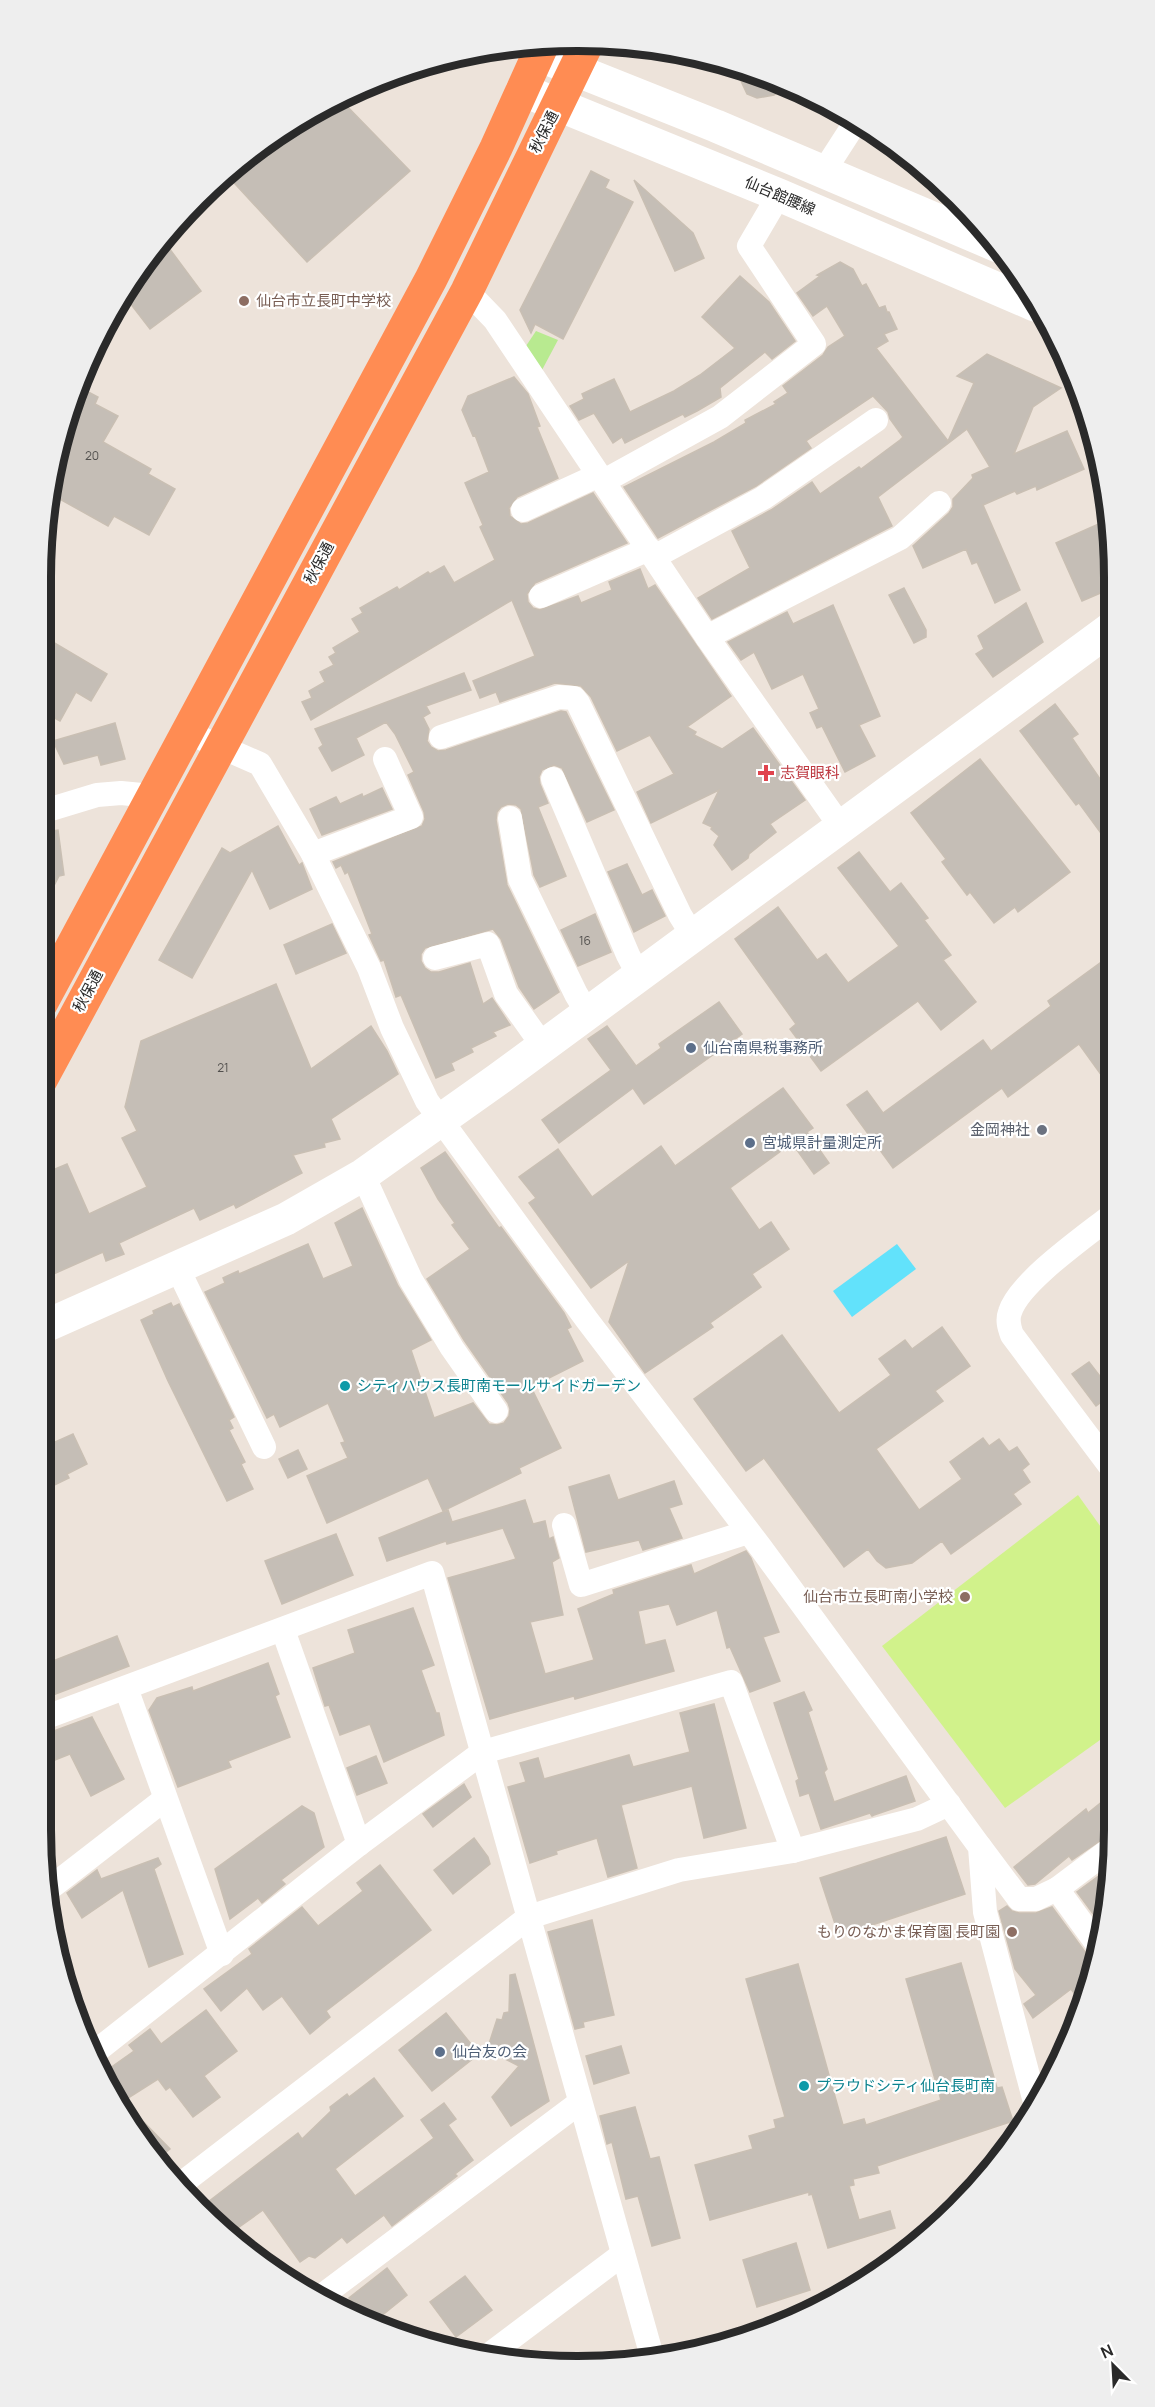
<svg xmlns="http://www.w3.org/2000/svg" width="1155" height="2407" font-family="Manrope,'Noto Sans JP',sans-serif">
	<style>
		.green { fill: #b8ea90 }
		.pitch { fill: #d1f28b }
		.water { fill: #62e2fb }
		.building { fill: #c5beb6; stroke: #c9bfb3; stroke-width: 1.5 }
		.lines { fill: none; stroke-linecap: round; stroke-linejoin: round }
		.street { stroke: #fff; stroke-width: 24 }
		.secondary { stroke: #fff; stroke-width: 33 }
		.highway { stroke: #ff8c53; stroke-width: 33 }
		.education-dot { fill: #8d6e63; stroke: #fff; stroke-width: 2 }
		.health-dot { fill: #e0444e; stroke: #fff; stroke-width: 2 }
		.service-dot { fill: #5c6f8a; stroke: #fff; stroke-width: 2 }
		.worship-dot { fill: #6b7280; stroke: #fff; stroke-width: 2 }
		.culture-dot { fill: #0f9aa8; stroke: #fff; stroke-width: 2 }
		.labels { text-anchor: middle; stroke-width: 4.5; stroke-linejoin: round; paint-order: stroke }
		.number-label { font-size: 12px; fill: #514f4d }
		.street-label { font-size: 15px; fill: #2a2a2a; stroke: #fff }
		.education-label { font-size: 15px; fill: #785e54; stroke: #fff; text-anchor: end }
		.health-label { font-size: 15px; fill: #be3a42; stroke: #fff; text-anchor: start }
		.service-label { font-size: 15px; fill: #4e5e75; stroke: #fff; text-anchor: start }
		.worship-label { font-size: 15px; fill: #5b616d; stroke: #fff; text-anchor: end }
		.culture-label { font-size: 15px; fill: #0d838f; stroke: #fff; text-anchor: start }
		.rim { fill: none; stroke: #2a2a2a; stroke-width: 8 }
	</style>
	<rect width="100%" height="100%" fill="#ede3da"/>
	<polygon class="green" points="536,331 558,340 542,370 526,346"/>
	<polygon class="pitch" points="1078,1495 1113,1544 1114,1730 1005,1808 882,1646"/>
	<polygon class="water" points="897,1244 916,1269 852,1317 833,1291"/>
	<g class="building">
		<polygon points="734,66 783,82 789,85 774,95 757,98 747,94"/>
		<polygon points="340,99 410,171 307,262 226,174 279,131"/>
		<polygon points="591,171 609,180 605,188 633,202 563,339 535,324 531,333 520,310"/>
		<polygon points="634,180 693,233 704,258 675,271"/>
		<polygon points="163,240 201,291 150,329 123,294 131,279"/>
		<polygon points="840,262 853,269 862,286 866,284 879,308 885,306 887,312 889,312 897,329 884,334 888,341 876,348 948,441 974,383 957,376 987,354 1061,388 1033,407 1014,454 1067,431 1084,469 1037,490 1036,486 1017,494 1015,491 983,505 1020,590 995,603 977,562 972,564 966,549 923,568 913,546 949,513 953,507 953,499 973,478 972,475 990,467 967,429 878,497 892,526 712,619 698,598 750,568 732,531 771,510 812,482 820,494 859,467 861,469 900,440 903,437 890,419 888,412 873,396 806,441 811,448 756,486 658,538 624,487 714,442 746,423 745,420 776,404 774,402 788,393 783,386 823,355 828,347 845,336 827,306 813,316 797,293 820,276 817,275"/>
		<polygon points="740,276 769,302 795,341 772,359 765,352 720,388 721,397 697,411 685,417 683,414 625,443 622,437 613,443 594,413 579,420 570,406 584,399 582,394 614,379 630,412 674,391 700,375 735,348 702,317"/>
		<polygon points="514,377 528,394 540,426 537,427 558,478 517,497 509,508 510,516 521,524 528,523 593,493 627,543 535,583 527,594 528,602 533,608 540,610 578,596 581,603 612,590 609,582 640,569 648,589 655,585 731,696 687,727 696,732 694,735 722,749 753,728 805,800 770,824 776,832 749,854 748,858 732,870 714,845 719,836 711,829 712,827 703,823 719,790 651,823 637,792 674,774 650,735 617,751 591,697 581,686 555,683 500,702 496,692 480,698 473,681 535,656 512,600 311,720 302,702 312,698 309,691 325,682 320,672 334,665 329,657 336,653 333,648 360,632 352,619 363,613 360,608 397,587 399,590 428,572 430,574 444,566 454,583 495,560 480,527 483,525 465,483 489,472 475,435 473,436 462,410 468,396"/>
		<polygon points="77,386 98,397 95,404 118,416 103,442 151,469 148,474 175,489 149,535 114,516 108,526 49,493 51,472"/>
		<polygon points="1110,519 1110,589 1082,601 1056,543"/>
		<polygon points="904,588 926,630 926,637 914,643 889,595"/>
		<polygon points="1026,603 1043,642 993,677 976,654 984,649 978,636"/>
		<polygon points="833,605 880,716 859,725 875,756 845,772 822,726 817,728 810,713 819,709 803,674 772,689 754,652 741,660 728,642 787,612 793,624"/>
		<polygon points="46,638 107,674 91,701 76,692 60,721 40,710 40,647"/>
		<polygon points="464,673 471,690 426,706 430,713 423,717 429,729 427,741 431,747 438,751 446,750 561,711 566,712 614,810 587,822 562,768 554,765 542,770 539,777 540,784 548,803 538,807 566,876 540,887 534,875 521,809 516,805 508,804 501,807 497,812 496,820 507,885 559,992 534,1009 519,987 501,939 493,929 425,948 421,954 421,961 425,968 431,972 439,972 470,963 483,1004 492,998 510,1025 493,1032 496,1036 471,1048 473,1052 451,1063 454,1070 436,1078 401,995 396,997 384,960 381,961 369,935 372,934 348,872 345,874 341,865 336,868 333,862 422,826 425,819 424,812 408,775 414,772 395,734 386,722 356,738 364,755 332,771 319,748 323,745 315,729"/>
		<polygon points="1055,704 1078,734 1072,738 1111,795 1111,847 1079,803 1076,805 1020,731"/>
		<polygon points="115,723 125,759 101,765 98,755 64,764 53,741"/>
		<polygon points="980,759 1070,872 1018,912 1015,907 994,923 970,892 967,895 942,862 946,859 911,813"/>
		<polygon points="382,788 392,809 322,835 310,809 336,797 340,804 362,794 363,797"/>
		<polygon points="278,826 299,865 302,863 312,889 270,909 252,870 192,978 159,960 222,848 230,853"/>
		<polygon points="58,830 64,875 59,876 40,913 40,833"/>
		<polygon points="859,852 890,892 901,883 928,918 924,920 951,955 943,960 976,1002 941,1030 918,1001 821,1071 790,1029 796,1024 735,939 778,907 817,960 826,954 848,983 899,946 838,868"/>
		<polygon points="627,864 642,895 652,890 665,916 634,932 608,872"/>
		<polygon points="595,914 611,952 578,966 561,930"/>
		<polygon points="332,924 346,953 296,974 284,945"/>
		<polygon points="1111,955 1112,1090 1079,1044 1008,1097 1002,1088 893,1168 847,1105 867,1091 883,1113 983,1040 991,1051 1051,1006 1048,1001"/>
		<polygon points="276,984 311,1069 371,1026 387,1051 398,1074 331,1119 340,1139 324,1143 325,1147 293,1155 302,1173 236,1208 234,1204 200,1220 194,1208 119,1243 124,1254 106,1261 103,1252 40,1280 40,1217 49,1213 45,1202 51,1200 41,1175 67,1164 89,1214 147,1187 122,1138 137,1131 125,1107 141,1041"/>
		<polygon points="719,1002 742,1034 644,1104 633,1088 559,1143 542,1120 611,1070 588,1039 607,1026 636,1066 661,1048 659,1044"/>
		<polygon points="783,1088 813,1128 807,1132 829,1163 814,1174 792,1143 730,1188 759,1230 771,1222 789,1249 752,1274 761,1287 710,1323 713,1327 645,1373 609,1322 629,1261 591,1288 529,1203 536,1198 519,1177 558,1149 592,1197 661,1146 675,1166"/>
		<polygon points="445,1152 499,1228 501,1227 564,1313 571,1327 567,1329 583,1361 531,1387 561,1448 519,1468 521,1473 443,1511 428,1478 327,1523 307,1476 348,1458 341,1443 345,1442 328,1403 280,1427 274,1414 267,1418 205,1292 225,1283 223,1278 238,1271 239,1274 308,1244 323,1279 353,1266 335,1223 362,1208 398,1286 431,1340 411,1350 434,1418 473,1403 489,1424 497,1425 504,1423 509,1416 510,1409 508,1403 464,1340 427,1279 470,1249 452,1225 455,1223 438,1199 421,1168"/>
		<polygon points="171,1303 173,1307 179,1304 234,1417 229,1420 233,1428 229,1430 245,1462 241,1464 253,1489 227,1501 168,1381 141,1320 154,1314 153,1311"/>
		<polygon points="942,1327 970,1366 935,1391 943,1401 876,1449 919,1510 962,1479 950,1462 983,1438 989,1446 999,1439 1009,1452 1017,1447 1029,1464 1022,1470 1030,1482 1013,1494 1021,1504 951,1554 942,1541 912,1563 886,1568 877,1561 868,1549 844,1567 764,1458 746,1471 694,1399 782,1335 839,1413 891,1375 879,1359 905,1340 912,1349"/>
		<polygon points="1089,1362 1113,1393 1096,1406 1072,1374"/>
		<polygon points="40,1417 53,1443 73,1434 87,1464 67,1474 69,1478 40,1492"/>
		<polygon points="298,1450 307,1469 288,1478 279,1459"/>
		<polygon points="609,1475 618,1500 674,1481 682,1504 669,1508 682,1538 643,1550 639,1540 586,1552 569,1487"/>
		<polygon points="525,1500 533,1524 545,1521 549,1539 553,1537 559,1558 552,1562 563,1615 530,1622 545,1674 594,1660 578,1609 614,1594 613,1590 691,1565 694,1574 746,1551 751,1558 779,1632 763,1637 780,1681 750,1692 730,1647 727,1648 717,1610 677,1625 669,1604 638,1611 645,1645 665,1640 674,1671 575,1699 574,1696 490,1719 448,1578 516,1559 503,1528 447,1544 446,1541 387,1561 379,1538 448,1510 452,1522"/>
		<polygon points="336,1534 353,1575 282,1604 265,1561"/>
		<polygon points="413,1608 434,1665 421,1670 436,1713 439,1713 444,1735 384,1762 370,1724 340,1735 329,1705 325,1706 313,1668 355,1653 348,1630"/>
		<polygon points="117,1636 129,1666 40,1700 40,1666"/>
		<polygon points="268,1663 279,1694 275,1696 290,1737 228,1761 231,1767 178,1787 149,1710 157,1698 192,1687 193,1691"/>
		<polygon points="804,1692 812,1710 808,1712 827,1769 824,1772 834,1802 906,1776 915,1801 874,1815 872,1816 870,1813 821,1829 809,1793 800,1796 796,1781 799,1779 774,1703"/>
		<polygon points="714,1704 746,1828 704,1838 692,1786 621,1805 637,1868 608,1877 597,1838 556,1851 557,1854 530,1863 508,1787 526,1782 520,1763 538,1758 544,1779 629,1755 633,1767 690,1752 680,1713"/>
		<polygon points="92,1717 124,1779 91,1796 70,1754 40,1766 40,1736"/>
		<polygon points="376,1756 387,1783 357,1795 347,1768"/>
		<polygon points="464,1784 471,1797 433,1827 423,1814"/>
		<polygon points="1114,1792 1114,1831 1072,1860 1069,1856 1035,1884 1028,1885 1014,1867 1086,1809 1088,1813"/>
		<polygon points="302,1806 314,1813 324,1847 281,1880 285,1884 262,1903 258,1898 230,1919 215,1869"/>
		<polygon points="946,1837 965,1894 839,1936 820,1878"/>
		<polygon points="474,1838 488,1857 490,1864 453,1894 434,1870"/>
		<polygon points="158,1858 161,1864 154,1869 183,1954 149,1967 123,1890 82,1918 67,1893 97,1870 101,1879"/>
		<polygon points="380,1865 431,1930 326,2011 330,2017 310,2034 282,1996 263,2010 247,1988 221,2011 204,1989 252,1954 249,1949 302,1907 318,1926 363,1891 357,1883"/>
		<polygon points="1104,1872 1109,1880 1105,1930 1077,1892"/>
		<polygon points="1007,1906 1012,1911 1019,1913 1036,1913 1052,1907 1088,1956 1096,1961 1083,2005 1071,1989 1033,2018 1024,2004 1036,1995 1015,1969 999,1911"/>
		<polygon points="592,1920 614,2015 583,2022 584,2027 575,2029 548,1932"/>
		<polygon points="961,1963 997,2088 1002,2087 1013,2121 877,2166 879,2173 853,2179 854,2185 849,2186 859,2220 890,2211 895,2228 828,2248 812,2194 809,2195 809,2192 710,2220 695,2165 753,2149 749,2136 776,2128 774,2120 785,2117 746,1979 798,1964 843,2125 864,2119 866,2125 941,2100 906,1979"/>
		<polygon points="515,1974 549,2101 511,2126 492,2097 519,2066 487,2050 497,2019 502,2020 504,2013 509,2012 510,1975"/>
		<polygon points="206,2010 237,2051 204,2076 220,2097 193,2117 170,2087 166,2090 158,2079 122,2102 106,2071 134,2051 129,2045 150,2029 161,2044"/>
		<polygon points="446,2013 479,2054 432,2091 399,2050"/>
		<polygon points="621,2046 629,2073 594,2084 586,2056"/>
		<polygon points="374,2078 403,2116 335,2169 355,2196 434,2138 421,2120 444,2103 456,2119 448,2125 473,2160 455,2174 457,2176 392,2226 384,2215 347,2243 342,2237 315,2258 309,2256 300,2262 263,2210 232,2232 204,2205 298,2133 302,2139 331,2111 330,2107 347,2094 349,2097"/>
		<polygon points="635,2107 650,2159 659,2157 680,2238 652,2246 638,2196 626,2199 612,2142 607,2144 600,2116"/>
		<polygon points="133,2111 170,2149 156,2160 129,2114"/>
		<polygon points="796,2243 810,2290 757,2307 743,2260"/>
		<polygon points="387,2268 407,2295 370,2325 342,2309 352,2302 349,2298"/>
		<polygon points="465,2276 492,2310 456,2337 430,2302"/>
	</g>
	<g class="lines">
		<g class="street">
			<polyline points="824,171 855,123"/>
			<polyline points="467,291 495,320 707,637 841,827"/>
			<polyline points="604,481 720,417 814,344 749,246 779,195"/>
			<polyline points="523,510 599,475"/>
			<polyline points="654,557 763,498 876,420"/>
			<polyline points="541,596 649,549"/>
			<polyline points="707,637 900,538 939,503"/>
			<polyline points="187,732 260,764 313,854 369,968 392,1028 427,1101 587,1320 761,1548 980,1847 985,1912 1036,2106"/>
			<polyline points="441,737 559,697 574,698 578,703 680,915 693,936"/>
			<polyline points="553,779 628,955 639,976"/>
			<polyline points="41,812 97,795 121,793 152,796"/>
			<polyline points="510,818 520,879 576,994 588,1014"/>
			<polyline points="313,854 411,817 385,759"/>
			<polyline points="435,958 488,944 506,994 543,1046"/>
			<polyline points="363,1175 411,1280 452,1348 496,1411"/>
			<path d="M1112,1215C1087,1235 1019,1282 1010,1312C1007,1320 1009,1327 1012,1335L1113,1470"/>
			<polyline points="178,1269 264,1447"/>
			<polyline points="564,1525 581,1585 748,1532"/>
			<polyline points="283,1630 359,1844"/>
			<polyline points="126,1688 222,1954"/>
			<polyline points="41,1719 432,1573 653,2360"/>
			<polyline points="980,1847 1019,1899 1036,1899 1057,1889"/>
			<polyline points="50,1888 165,1799"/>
			<polyline points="1100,1948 1057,1889 1113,1847"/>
			<polyline points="95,2052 359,1844 483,1752 731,1682 793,1851"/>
			<polyline points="181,2184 529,1917 679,1870 793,1851 917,1819 949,1804"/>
			<polyline points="319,2298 579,2103"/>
			<polyline points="486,2357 623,2254"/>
		</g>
		<g class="secondary">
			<polyline points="538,55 716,126 998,246"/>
			<polyline points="522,90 779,195 1035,305"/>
			<polyline points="41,1328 286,1219 363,1175 497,1080 1110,629"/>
		</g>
		<g class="highway">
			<polyline points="41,1004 431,279 496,148 543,44"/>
			<polyline points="41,1080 467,291 588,42"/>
		</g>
	</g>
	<g class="education-dot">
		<circle cx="244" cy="301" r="6"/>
		<circle cx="965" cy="1597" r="6"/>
		<circle cx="1012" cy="1932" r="6"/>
	</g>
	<path class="health-dot" d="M763 764h6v6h6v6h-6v6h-6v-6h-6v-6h6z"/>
	<g class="service-dot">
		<circle cx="691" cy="1048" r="6"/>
		<circle cx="750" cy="1143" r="6"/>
		<circle cx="440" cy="2052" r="6"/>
	</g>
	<circle class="worship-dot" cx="1042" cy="1130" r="6"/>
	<g class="culture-dot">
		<circle cx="345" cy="1386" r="6"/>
		<circle cx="804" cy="2086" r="6"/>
	</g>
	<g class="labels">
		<g class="number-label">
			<text x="92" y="460">20</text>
			<text x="585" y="945">16</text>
			<text x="223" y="1072">21</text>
		</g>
		<g class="street-label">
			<text transform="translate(544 132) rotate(-63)" y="5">秋保通</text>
			<text transform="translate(780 196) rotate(23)" y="5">仙台館腰線</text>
			<text transform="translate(319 563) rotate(-62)" y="5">秋保通</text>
			<text transform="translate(88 991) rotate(-62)" y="5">秋保通</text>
		</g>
		<g class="education-label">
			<text x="256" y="306" text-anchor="start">仙台市立長町中学校</text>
			<text x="953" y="1602">仙台市立長町南小学校</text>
			<text x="1000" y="1937">もりのなかま保育園 長町園</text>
		</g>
		<g class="health-label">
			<text x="780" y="778">志賀眼科</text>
		</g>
		<g class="service-label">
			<text x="703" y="1053">仙台南県税事務所</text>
			<text x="762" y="1148">宮城県計量測定所</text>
			<text x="452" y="2057">仙台友の会</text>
		</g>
		<g class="worship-label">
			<text x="1030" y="1135">金岡神社</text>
		</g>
		<g class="culture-label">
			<text x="357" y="1391">シティハウス長町南モールサイドガーデン</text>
			<text x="816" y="2091">プラウドシティ仙台長町南</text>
		</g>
	</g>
	<path d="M0 0H1155V2407H0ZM577 51H578A526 526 0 0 1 1104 577V1830A526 526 0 0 1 578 2356H577A526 526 0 0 1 51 1830V577A526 526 0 0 1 577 51Z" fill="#eee" fill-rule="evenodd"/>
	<path class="rim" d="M577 51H578A526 526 0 0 1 1104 577V1830A526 526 0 0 1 578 2356H577A526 526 0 0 1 51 1830V577A526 526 0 0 1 577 51Z"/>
	<g transform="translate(1113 2365) rotate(336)" stroke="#ffffff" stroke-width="4.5" paint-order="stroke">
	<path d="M0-4.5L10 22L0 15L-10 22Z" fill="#2a2a2a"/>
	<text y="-9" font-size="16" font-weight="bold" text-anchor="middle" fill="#2a2a2a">N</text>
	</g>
</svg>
